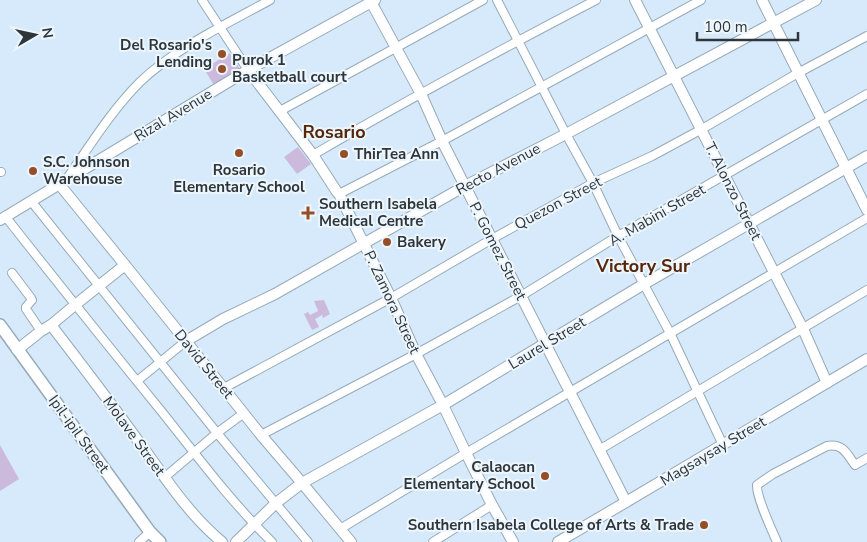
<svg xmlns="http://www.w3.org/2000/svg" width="867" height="542" font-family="'Nunito Sans',sans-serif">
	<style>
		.green { fill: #ccbadc }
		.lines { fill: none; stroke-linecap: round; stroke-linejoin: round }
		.minor-casing { stroke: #96aab9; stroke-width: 10 }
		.tertiary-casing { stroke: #96aab9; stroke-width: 12 }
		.secondary-casing { stroke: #96aab9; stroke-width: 14 }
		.minor { stroke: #fff; stroke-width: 8 }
		.tertiary { stroke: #fff; stroke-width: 10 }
		.secondary { stroke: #fff; stroke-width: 11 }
		.poi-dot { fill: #954e27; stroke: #edf6fc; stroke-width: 2 }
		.labels { text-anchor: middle; stroke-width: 4; stroke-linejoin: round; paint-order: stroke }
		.poi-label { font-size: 15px; font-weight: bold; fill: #2e363c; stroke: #edf6fc; text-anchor: start }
		.street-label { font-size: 15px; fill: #2e363c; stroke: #edf6fc }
		.quarter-label { font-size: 18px; font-weight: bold; fill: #55260a; stroke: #edf6fc }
	</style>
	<rect width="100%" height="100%" fill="#d6eafb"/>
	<g class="green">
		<polygon points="230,53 240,69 214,85 204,69"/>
		<polygon points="298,147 311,164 297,174 284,157"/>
		<polygon points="324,300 330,314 323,318 322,315 315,319 319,327 312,330 304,314 308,312 310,315 318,311 314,301"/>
		<polygon points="0,445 19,479 0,491"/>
	</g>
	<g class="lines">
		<defs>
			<g id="minor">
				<polyline points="202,0 248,70"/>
				<polyline points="497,0 566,134 593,183 618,236 670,333 723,445"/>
				<polyline points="280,111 483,0"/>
				<path d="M313,155C405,101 500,50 596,0"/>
				<polyline points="0,172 1,172"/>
				<path d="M68,177C91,144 112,110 140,82C174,49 228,23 270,0"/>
				<polyline points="339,194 442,141 701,0"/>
				<polyline points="31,201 217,433 308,542"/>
				<path d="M5,216C57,282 109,347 162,412C197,456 231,502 272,542"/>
				<polyline points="12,273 31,298 32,300 26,307 26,309 41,331"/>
				<polyline points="137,381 186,341"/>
				<polyline points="224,388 391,298 492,239 593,183 652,156 702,129 798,73 867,36"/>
				<polyline points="261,435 416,354 521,296 618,236 867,94"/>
				<polyline points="599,450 867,290"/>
				<polyline points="165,477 217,433 244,413"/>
				<polyline points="340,529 466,453 867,218"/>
				<polyline points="139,542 150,532"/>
				<polyline points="433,542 492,505"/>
				<path d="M777,542C772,530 756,497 757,485L773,474L827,446C843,443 847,454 855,465L867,458"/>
			</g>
			<g id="tertiary">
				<polyline points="370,0 421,94 442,141 626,502"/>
				<polyline points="635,0 803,329 827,383"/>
				<polyline points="762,0 867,210"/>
				<polyline points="248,70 313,155 337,192 339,194 391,298 416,354 443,405 466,453 492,505 513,542"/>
				<polyline points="59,184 125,265 261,435 302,483 351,542"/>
				<polyline points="0,220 248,70 375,0"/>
				<path d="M51,325C81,364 110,402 139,442C165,477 188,514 222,542"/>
				<polyline points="186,341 223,319 275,294 465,186 566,134 816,0"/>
				<polyline points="17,350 41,331 51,325 75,305 125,265"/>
				<polyline points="236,542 276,503 302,483 443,405 644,284 867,156"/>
				<polyline points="558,542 626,502 867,359"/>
			</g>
			<polyline id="secondary" points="0,325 150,532 160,542"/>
		</defs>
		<use href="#minor" class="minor-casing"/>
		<use href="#tertiary" class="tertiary-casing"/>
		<use href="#secondary" class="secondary-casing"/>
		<use href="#minor" class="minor"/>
		<use href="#tertiary" class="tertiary"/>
		<use href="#secondary" class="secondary"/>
	</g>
	<g class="poi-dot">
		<circle cx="222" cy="54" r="5"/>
		<circle cx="222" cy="69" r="5"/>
		<circle cx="239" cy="153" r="5"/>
		<circle cx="344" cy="154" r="5"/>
		<circle cx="33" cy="171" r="5"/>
		<path d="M305.5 205.5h5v5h5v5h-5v5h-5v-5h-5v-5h5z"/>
		<circle cx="387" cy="242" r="5"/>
		<circle cx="545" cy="476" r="5"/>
		<circle cx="704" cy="525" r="5"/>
	</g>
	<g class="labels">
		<g class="poi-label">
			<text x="212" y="50" text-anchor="end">Del Rosario's<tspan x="212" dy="17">Lending</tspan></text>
			<text x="232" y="65">Purok 1<tspan x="232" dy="17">Basketball court</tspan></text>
			<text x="354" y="159">ThirTea Ann</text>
			<text x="43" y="167">S.C. Johnson<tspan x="43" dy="17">Warehouse</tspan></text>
			<text x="239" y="175" text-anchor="middle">Rosario<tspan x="239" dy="17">Elementary School</tspan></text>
			<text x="319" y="209">Southern Isabela<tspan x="319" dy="17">Medical Centre</tspan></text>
			<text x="397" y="247">Bakery</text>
			<text x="535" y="472" text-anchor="end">Calaocan<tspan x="535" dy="17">Elementary School</tspan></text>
			<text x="694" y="530" text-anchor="end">Southern Isabela College of Arts &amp; Trade</text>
		</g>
		<g class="street-label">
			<text transform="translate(173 115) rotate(-31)" y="5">Rizal Avenue</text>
			<text transform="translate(498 169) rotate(-28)" y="5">Recto Avenue</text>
			<text transform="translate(733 191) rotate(63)" y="5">T. Alonzo Street</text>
			<text transform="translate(558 203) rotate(-28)" y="5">Quezon Street</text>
			<text transform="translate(657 215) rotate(-30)" y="5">A. Mabini Street</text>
			<text transform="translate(498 251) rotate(63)" y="5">P. Gomez Street</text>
			<text transform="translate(392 302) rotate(65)" y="5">P. Zamora Street</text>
			<text transform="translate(547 343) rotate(-31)" y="5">Laurel Street</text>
			<text transform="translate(204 364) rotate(51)" y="5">David Street</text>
			<text transform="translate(79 434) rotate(54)" y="5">Ipil-ipil Street</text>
			<text transform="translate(134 436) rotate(54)" y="5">Molave Street</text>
			<text transform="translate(713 451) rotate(-31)" y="5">Magsaysay Street</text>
		</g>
		<g class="quarter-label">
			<text x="334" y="138">Rosario</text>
			<text x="643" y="272">Victory Sur</text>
		</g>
	</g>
	<g transform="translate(35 35) rotate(81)" stroke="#edf6fc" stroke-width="4" paint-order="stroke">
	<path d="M0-4L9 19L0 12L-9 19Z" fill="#2e363c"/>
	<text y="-8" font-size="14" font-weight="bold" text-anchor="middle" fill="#2e363c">N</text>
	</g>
	<path d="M697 32v8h101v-8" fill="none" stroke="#2e363c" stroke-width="2.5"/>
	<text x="704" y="32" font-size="15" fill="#2e363c" stroke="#edf6fc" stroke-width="4" paint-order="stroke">100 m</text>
</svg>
